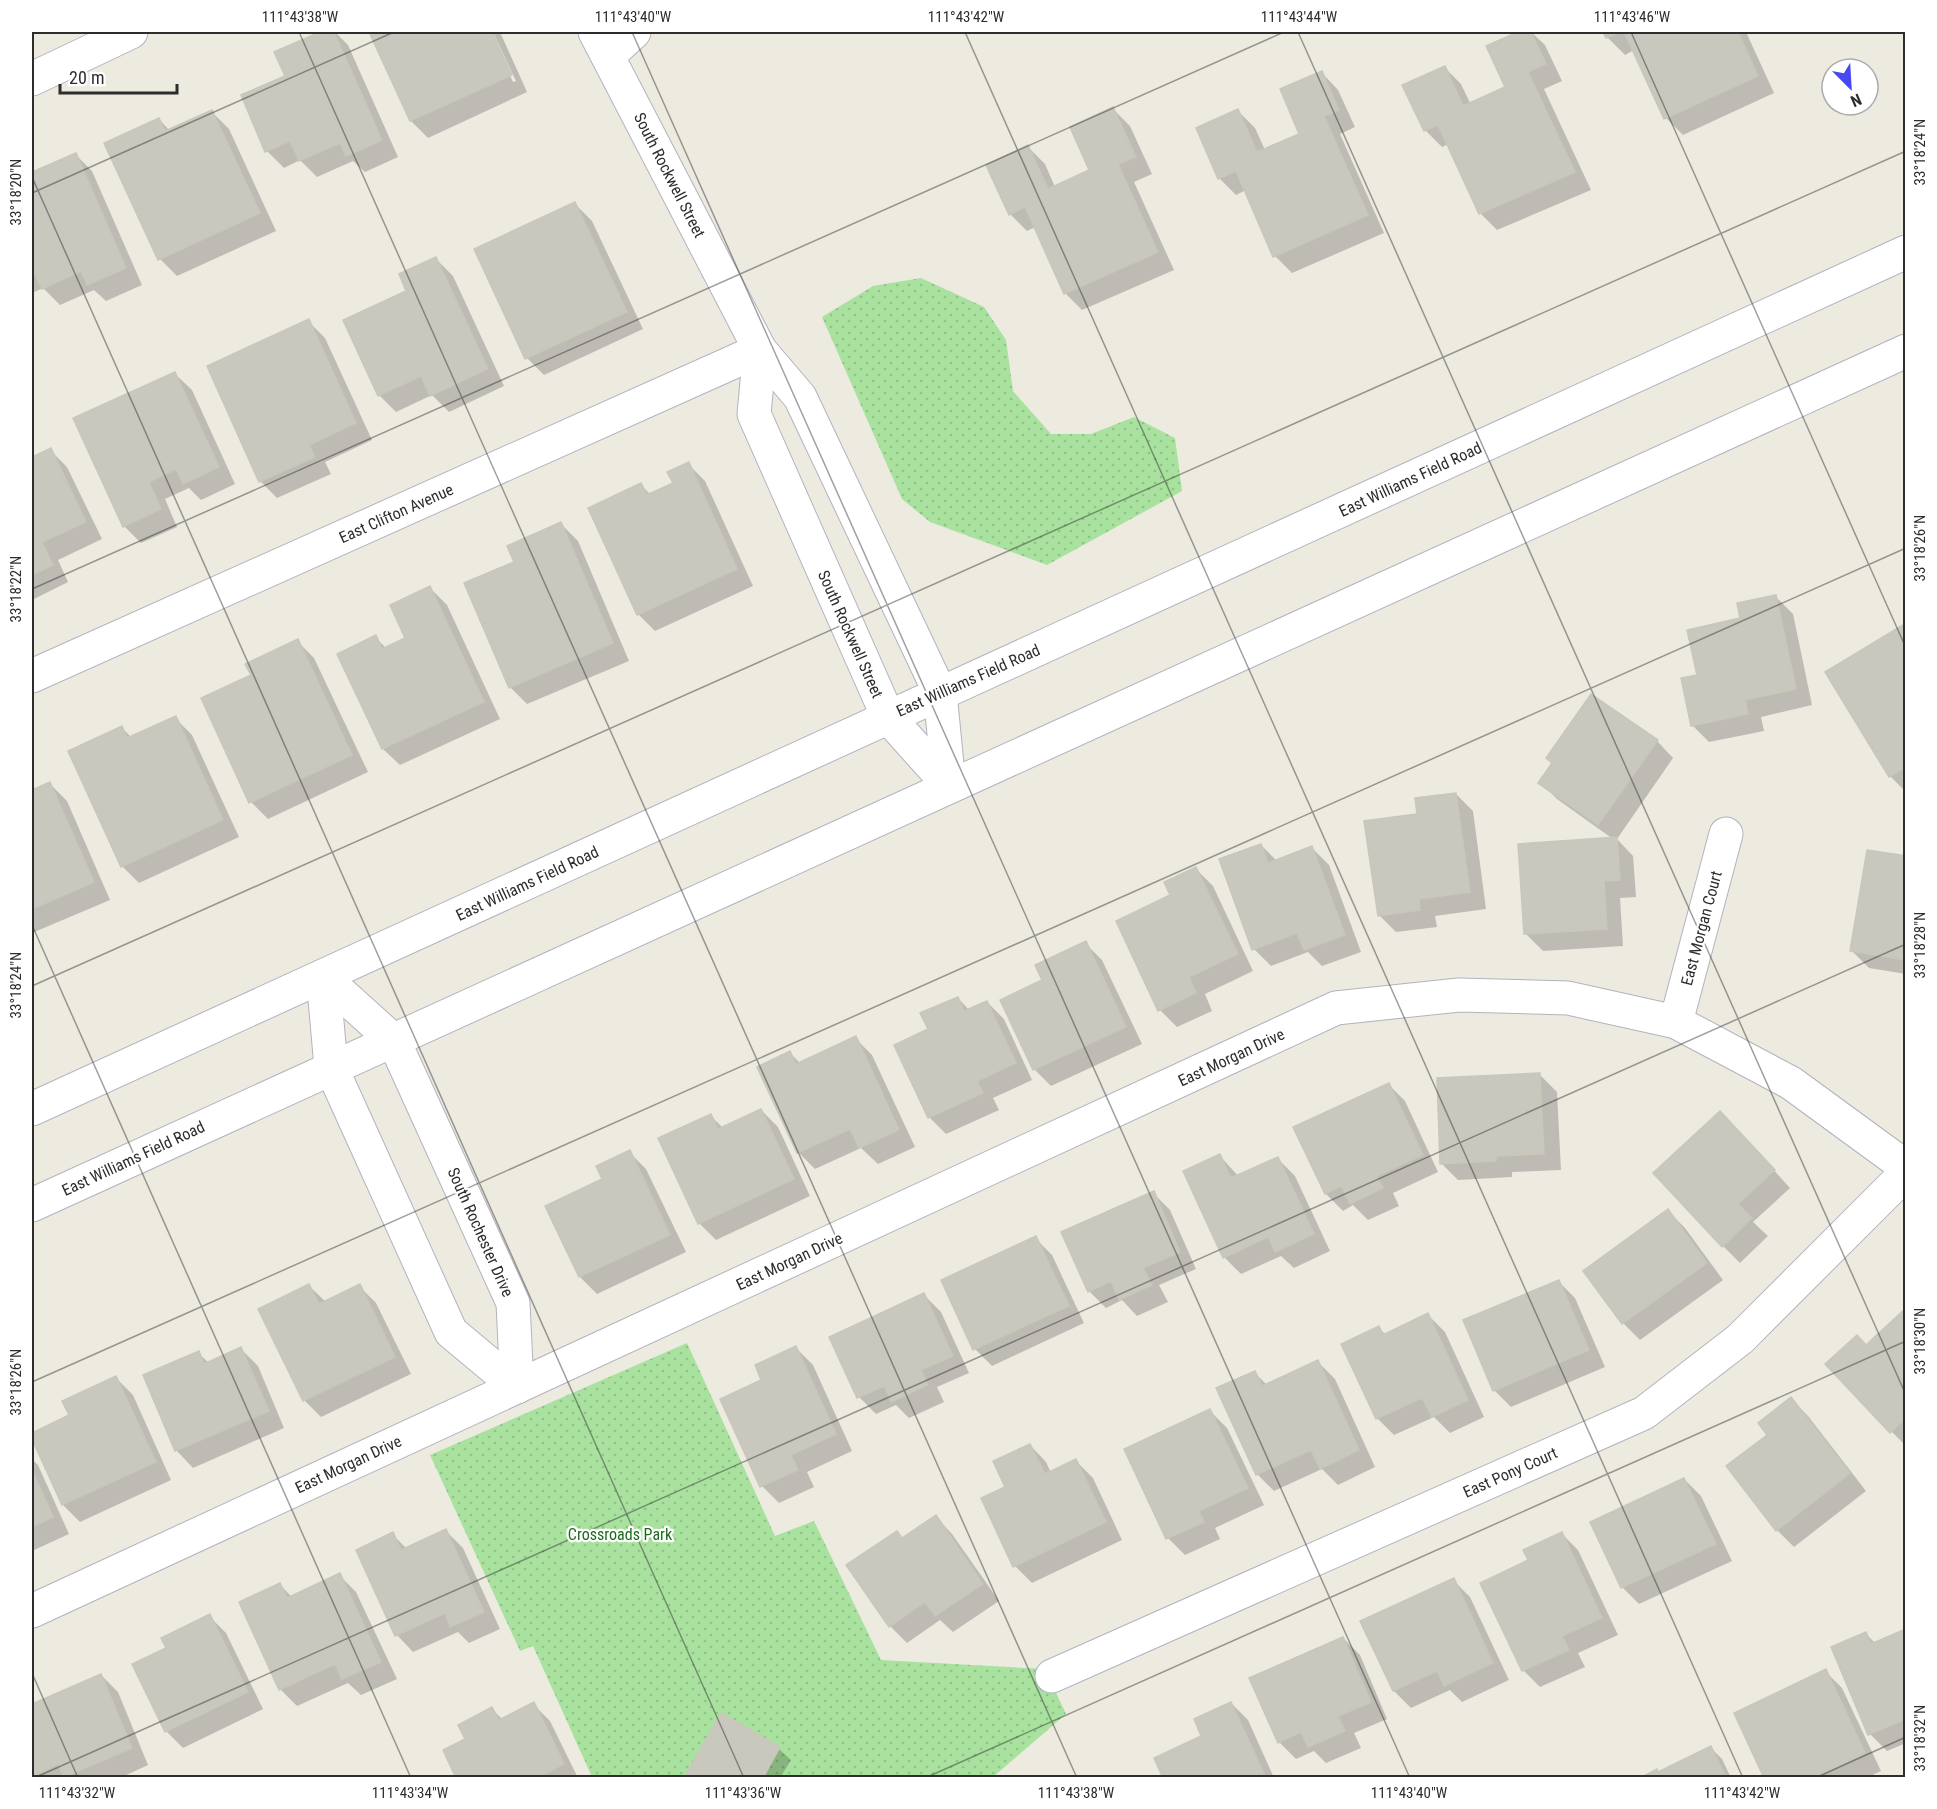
<svg xmlns="http://www.w3.org/2000/svg" width="1937" height="1809" font-family="'Roboto Condensed',sans-serif">
	<style>
		.park { fill: url(#park-dots) }
		.shadow { fill: #0003 }
		.building { fill: #c9c8be; stroke: #c9c7b9; stroke-width: 1.5 }
		.lines { fill: none; stroke-linecap: round; stroke-linejoin: round }
		.street-casing { stroke: #b3b3bf; stroke-width: 35 }
		.secondary-casing { stroke: #b3b3bf; stroke-width: 35 }
		.street { stroke: #fff; stroke-width: 33 }
		.secondary { stroke: #fff; stroke-width: 33 }
		.ticks { fill: none; stroke: #2d2d2d; stroke-width: 1.5; stroke-opacity: 0.45 }
		.labels { text-anchor: middle; stroke-width: 4.5; stroke-linejoin: round; paint-order: stroke }
		.street-label { font-size: 16px; fill: #2d2d2d; stroke: #fff }
		.park-label { font-size: 16px; fill: #1f691e; stroke: #fff }
		.neatline { fill: none; stroke: #2d2d2d; stroke-width: 2 }
		.ticks-label { font-size: 15px; text-anchor: middle; fill: #2d2d2d }
	</style>
	<defs>
		<pattern id="park-dots" width="8" height="8" patternUnits="userSpaceOnUse" patternTransform="scale(1.5)"><rect width="8" height="8" fill="#a9e29f"/><path d="M2 2h.1M6 6h.1" fill="none" stroke="#92c289" stroke-width="1.8" stroke-linecap="round"/></pattern>
	</defs>
	<rect width="100%" height="100%" fill="#edeae0"/>
	<g class="park">
		<polygon points="921,278 984,307 1006,340 1013,391 1051,434 1091,434 1134,417 1175,438 1182,491 1047,565 930,522 902,499 822,317 873,286"/>
		<polygon points="687,1343 775,1536 814,1521 881,1660 1045,1669 1066,1714 993,1777 592,1777 533,1646 520,1651 430,1455"/>
	</g>
	<g class="shadow">
		<polygon points="324,32 335,32 348,45 398,157 365,172 353,161 317,177 300,160 284,168 267,151 287,77 276,53"/>
		<polygon points="371,32 490,32 513,82 516,81 493,32 500,32 527,92 428,138 411,121"/>
		<polygon points="1522,32 1531,32 1545,45 1562,81 1544,89 1591,190 1497,230 1480,213 1449,144 1442,147 1425,130 1444,67 1461,84 1471,105 1507,88 1488,47"/>
		<polygon points="1605,32 1746,32 1774,93 1683,135 1666,118 1634,50 1625,55 1608,38"/>
		<polygon points="1322,73 1338,90 1355,127 1340,134 1384,233 1292,273 1275,256 1246,190 1236,195 1219,178 1238,111 1255,128 1265,150 1301,135"/>
		<polygon points="1113,109 1130,126 1152,174 1134,182 1174,270 1082,310 1065,293 1035,227 1027,231 1010,214 988,166 1028,147 1045,164 1055,187 1091,171"/>
		<polygon points="212,112 229,129 276,231 177,276 160,259 159,119 170,131"/>
		<polygon points="75,154 92,171 142,285 106,301 94,290 60,305 43,288 32,293 32,174"/>
		<polygon points="575,204 592,221 643,329 544,375 527,358 476,250"/>
		<polygon points="436,259 453,276 504,386 449,412 432,395 396,412 379,395 408,292"/>
		<polygon points="308,321 325,338 372,440 325,462 331,474 277,498 260,481"/>
		<polygon points="175,374 192,390 235,484 201,500 189,488 165,499 177,527 141,543 124,526"/>
		<polygon points="50,450 67,467 102,539 58,560 68,582 32,600 32,458"/>
		<polygon points="688,464 705,481 753,586 655,631 638,614 641,485 651,495 675,483"/>
		<polygon points="561,524 578,541 629,661 527,704 510,687 466,584 516,563"/>
		<polygon points="430,588 447,605 500,719 400,765 383,749 375,637 387,649 407,639"/>
		<polygon points="1776,597 1793,614 1812,705 1761,717 1764,731 1709,742 1692,725 1699,676 1742,620"/>
		<polygon points="1906,625 1906,792 1890,776"/>
		<polygon points="297,641 314,658 368,772 268,819 251,802 253,676"/>
		<polygon points="175,718 192,735 239,837 139,883 122,866 122,728 132,738"/>
		<polygon points="1657,741 1673,758 1617,839 1633,856 1636,897 1620,898 1623,946 1543,951 1526,934 1613,839 1557,799 1540,782"/>
		<polygon points="50,784 67,801 110,900 32,933 32,792"/>
		<polygon points="1456,794 1473,811 1486,909 1435,916 1437,927 1396,932 1379,915 1419,815"/>
		<polygon points="1261,845 1277,861 1312,848 1329,865 1361,952 1322,966 1308,952 1271,966 1254,949"/>
		<polygon points="1906,858 1906,974 1869,968 1852,951"/>
		<polygon points="1196,869 1213,886 1253,971 1205,994 1212,1011 1177,1027 1160,1010 1172,896"/>
		<polygon points="1085,943 1102,960 1142,1044 1051,1086 1034,1069 1002,1001 1044,981"/>
		<polygon points="958,998 969,1010 987,1002 1004,1019 1032,1080 993,1098 999,1110 946,1134 929,1117 930,1030"/>
		<polygon points="855,1038 872,1055 915,1147 878,1164 861,1148 815,1169 798,1152 790,1053 800,1063"/>
		<polygon points="1540,1075 1557,1092 1561,1170 1512,1172 1512,1177 1458,1180 1441,1163"/>
		<polygon points="1388,1084 1405,1101 1438,1172 1393,1193 1399,1206 1368,1220 1353,1205 1343,1211 1326,1194 1295,1128"/>
		<polygon points="761,1110 778,1127 810,1196 716,1240 699,1223 711,1116 723,1128"/>
		<polygon points="1737,1130 1790,1188 1753,1222 1768,1236 1740,1263 1723,1246"/>
		<polygon points="629,1152 646,1169 686,1252 597,1294 580,1277 547,1207 604,1180"/>
		<polygon points="1220,1156 1239,1177 1278,1159 1295,1176 1330,1251 1294,1268 1281,1256 1241,1274 1224,1257 1185,1171"/>
		<polygon points="1153,1193 1170,1210 1196,1269 1159,1285 1168,1302 1137,1316 1122,1300 1106,1308 1089,1291"/>
		<polygon points="1668,1211 1685,1228 1723,1280 1640,1340 1623,1323"/>
		<polygon points="1035,1238 1052,1255 1084,1323 992,1366 975,1349 943,1281"/>
		<polygon points="1558,1281 1575,1298 1605,1367 1511,1407 1494,1390"/>
		<polygon points="309,1286 326,1302 359,1286 376,1303 411,1374 321,1417 304,1400"/>
		<polygon points="924,1295 941,1312 969,1373 937,1387 944,1402 909,1418 896,1405 876,1414 859,1397 831,1338"/>
		<polygon points="1905,1311 1906,1312 1906,1446 1891,1431 1866,1347"/>
		<polygon points="1428,1315 1445,1332 1484,1417 1450,1433 1434,1417 1394,1435 1377,1418 1343,1345 1379,1328 1386,1335"/>
		<polygon points="796,1348 813,1365 852,1451 807,1472 814,1487 779,1503 762,1486 722,1400 763,1381"/>
		<polygon points="241,1349 258,1366 284,1428 193,1468 177,1451 145,1376 198,1353 209,1363"/>
		<polygon points="1318,1362 1335,1379 1375,1467 1338,1485 1322,1469 1274,1491 1257,1474 1255,1373 1267,1385"/>
		<polygon points="116,1378 133,1395 171,1480 80,1522 63,1505 32,1434 71,1416"/>
		<polygon points="1791,1399 1808,1416 1866,1491 1794,1547 1777,1530 1769,1435"/>
		<polygon points="1210,1411 1227,1428 1264,1505 1215,1528 1220,1539 1185,1555 1168,1538"/>
		<polygon points="1030,1445 1046,1462 1051,1473 1076,1461 1093,1478 1122,1540 1032,1583 1015,1566 1007,1487"/>
		<polygon points="32,1459 38,1465 69,1534 32,1551"/>
		<polygon points="1684,1479 1701,1496 1732,1561 1639,1604 1622,1587"/>
		<polygon points="936,1517 952,1534 999,1601 953,1632 940,1620 907,1643 890,1626 903,1539"/>
		<polygon points="446,1531 463,1548 500,1629 469,1643 458,1632 413,1652 397,1635 392,1534 407,1549"/>
		<polygon points="1561,1533 1578,1550 1618,1635 1578,1653 1585,1667 1540,1687 1523,1670 1530,1561"/>
		<polygon points="339,1575 356,1592 397,1679 361,1695 348,1683 297,1706 280,1689 280,1585 292,1597"/>
		<polygon points="1453,1580 1470,1597 1509,1680 1462,1702 1450,1690 1411,1708 1394,1691 1362,1622"/>
		<polygon points="209,1616 226,1633 263,1709 183,1748 166,1731 168,1649"/>
		<polygon points="1906,1631 1906,1743 1887,1751 1870,1734 1866,1634 1876,1644"/>
		<polygon points="1343,1638 1360,1655 1387,1719 1354,1733 1361,1748 1326,1763 1314,1751 1296,1759 1279,1742"/>
		<polygon points="1825,1671 1842,1688 1881,1771 1866,1778 1765,1778"/>
		<polygon points="101,1675 118,1692 148,1765 120,1778 34,1778 32,1774 32,1705"/>
		<polygon points="1231,1703 1248,1720 1274,1778 1165,1778 1203,1737"/>
		<polygon points="533,1704 550,1721 578,1778 458,1778 467,1740 492,1709 503,1720"/>
		<polygon points="721,1715 779,1749 791,1760 780,1778 692,1778 688,1773"/>
		<polygon points="1711,1748 1722,1759 1731,1778 1644,1778 1659,1773"/>
	</g>
	<g class="building">
		<polygon points="320,32 334,32 382,140 346,156 340,143 299,161 290,141 265,152 241,95 285,76 274,52"/>
		<polygon points="369,32 492,32 512,75 410,121"/>
		<polygon points="1518,32 1531,32 1546,64 1528,72 1575,172 1479,214 1438,125 1424,131 1402,85 1445,66 1463,106 1505,87 1486,46"/>
		<polygon points="1603,32 1621,32 1606,38"/>
		<polygon points="1624,32 1738,32 1758,76 1664,119"/>
		<polygon points="1322,71 1339,110 1324,116 1368,215 1273,257 1236,171 1218,179 1196,128 1238,109 1257,152 1299,134 1280,89"/>
		<polygon points="1113,107 1136,157 1118,164 1158,252 1064,294 1025,207 1009,215 986,165 1028,145 1048,189 1089,170 1070,127"/>
		<polygon points="212,110 260,213 158,260 104,143 159,118 165,131"/>
		<polygon points="76,153 126,268 87,285 81,271 42,289 32,269 32,172"/>
		<polygon points="575,202 627,312 525,359 474,249"/>
		<polygon points="436,257 488,369 430,396 421,376 378,396 343,320 406,291 399,274"/>
		<polygon points="309,319 356,423 309,445 315,457 259,482 207,366"/>
		<polygon points="175,372 219,467 183,484 176,469 149,482 161,509 123,527 73,418"/>
		<polygon points="51,448 86,522 42,542 53,565 32,575 32,457"/>
		<polygon points="689,462 737,569 637,615 588,508 641,483 647,495 673,483 667,472"/>
		<polygon points="561,522 613,643 509,688 464,583 514,562 507,546"/>
		<polygon points="430,586 484,702 382,749 337,654 376,635 382,649 405,638 390,605"/>
		<polygon points="1776,595 1796,689 1745,700 1748,714 1691,726 1681,678 1697,675 1687,630 1740,618 1737,603"/>
		<polygon points="1906,623 1906,767 1889,777 1825,672"/>
		<polygon points="298,639 352,755 249,803 201,698 251,675 245,664"/>
		<polygon points="1591,694 1658,740 1598,825 1538,783 1552,763 1546,758"/>
		<polygon points="176,716 223,820 121,867 68,751 122,726 127,738"/>
		<polygon points="50,782 94,882 32,909 32,790"/>
		<polygon points="1456,793 1470,892 1419,899 1420,910 1378,916 1364,821 1417,814 1415,798"/>
		<polygon points="1617,837 1620,880 1604,881 1607,929 1524,934 1518,844"/>
		<polygon points="1261,844 1268,863 1312,846 1345,935 1304,950 1297,933 1252,950 1219,859"/>
		<polygon points="1867,850 1906,856 1906,960 1850,951"/>
		<polygon points="1196,867 1238,954 1189,977 1196,993 1158,1011 1116,921 1170,895 1164,882"/>
		<polygon points="1086,941 1126,1027 1033,1070 1000,1000 1042,980 1035,965"/>
		<polygon points="958,997 964,1011 987,1001 1016,1063 977,1081 983,1093 928,1118 894,1045 928,1029 920,1013"/>
		<polygon points="856,1036 899,1130 859,1148 850,1129 797,1153 757,1067 790,1051 796,1064"/>
		<polygon points="1540,1073 1544,1154 1496,1156 1496,1161 1440,1164 1437,1078"/>
		<polygon points="1389,1083 1423,1155 1377,1176 1383,1188 1350,1204 1341,1186 1325,1194 1293,1127"/>
		<polygon points="761,1109 794,1179 698,1224 658,1138 711,1114 718,1129"/>
		<polygon points="1720,1111 1775,1170 1738,1204 1752,1218 1722,1247 1653,1173"/>
		<polygon points="630,1150 670,1235 579,1277 545,1206 602,1179 596,1166"/>
		<polygon points="1220,1154 1231,1178 1278,1157 1314,1234 1275,1252 1268,1237 1223,1258 1183,1171"/>
		<polygon points="1154,1191 1180,1252 1143,1268 1152,1285 1119,1300 1111,1281 1088,1292 1061,1232"/>
		<polygon points="1668,1209 1707,1263 1622,1324 1583,1271"/>
		<polygon points="1036,1236 1069,1306 973,1350 941,1280"/>
		<polygon points="1559,1280 1589,1350 1493,1391 1463,1320"/>
		<polygon points="309,1284 319,1304 360,1284 395,1357 303,1401 258,1309"/>
		<polygon points="924,1293 953,1356 921,1370 928,1385 891,1402 884,1386 857,1398 829,1337"/>
		<polygon points="1905,1309 1906,1418 1890,1433 1825,1364 1857,1335 1866,1345"/>
		<polygon points="1428,1313 1468,1400 1432,1417 1422,1398 1376,1419 1341,1344 1379,1326 1383,1335"/>
		<polygon points="796,1346 836,1434 791,1455 798,1470 760,1487 720,1399 761,1380 755,1365"/>
		<polygon points="241,1347 269,1411 175,1451 143,1375 199,1351 204,1364"/>
		<polygon points="1318,1360 1359,1450 1320,1469 1311,1450 1256,1475 1216,1388 1255,1371 1262,1386"/>
		<polygon points="116,1376 156,1462 62,1505 32,1439 32,1433 69,1415 62,1401"/>
		<polygon points="1791,1397 1850,1473 1776,1531 1726,1466 1767,1435 1758,1423"/>
		<polygon points="1210,1409 1248,1488 1199,1511 1204,1522 1166,1539 1124,1449"/>
		<polygon points="1030,1444 1045,1474 1076,1459 1106,1522 1013,1567 981,1498 1005,1487 993,1461"/>
		<polygon points="32,1470 53,1517 32,1527"/>
		<polygon points="1684,1478 1716,1544 1621,1588 1590,1522"/>
		<polygon points="936,1515 983,1584 935,1616 925,1602 889,1627 846,1565 897,1531 902,1538"/>
		<polygon points="446,1529 484,1612 450,1627 445,1613 395,1636 356,1550 393,1532 401,1550"/>
		<polygon points="1562,1532 1602,1618 1562,1636 1569,1650 1522,1671 1480,1583 1528,1560 1523,1550"/>
		<polygon points="340,1573 381,1662 342,1679 335,1664 279,1690 239,1602 280,1583 287,1598"/>
		<polygon points="1454,1578 1493,1663 1444,1686 1437,1671 1393,1691 1360,1621"/>
		<polygon points="210,1614 248,1692 165,1732 132,1664 166,1648 161,1638"/>
		<polygon points="1906,1629 1906,1719 1868,1735 1831,1647 1866,1632 1871,1644"/>
		<polygon points="1343,1637 1371,1702 1338,1716 1345,1731 1308,1747 1301,1732 1278,1743 1249,1678"/>
		<polygon points="1826,1669 1865,1753 1814,1778 1764,1778 1734,1713"/>
		<polygon points="101,1674 132,1748 64,1777 58,1764 32,1776 32,1704"/>
		<polygon points="534,1702 564,1764 537,1778 456,1778 443,1750 465,1739 458,1725 492,1707 499,1720"/>
		<polygon points="1231,1702 1266,1778 1163,1778 1154,1758 1201,1736 1194,1719"/>
		<polygon points="721,1713 780,1747 763,1778 693,1778 686,1774"/>
		<polygon points="1711,1746 1726,1778 1640,1778 1657,1769 1658,1772"/>
	</g>
	<g class="lines">
		<defs>
			<g id="street">
				<polyline points="595,32 760,350 800,397 916,642 940,693 949,785"/>
				<polyline points="609,55 634,32"/>
				<polyline points="32,79 131,32"/>
				<polyline points="760,350 754,414 888,717 949,785"/>
				<polyline points="32,676 760,350"/>
				<polyline points="323,977 331,1067 451,1332 517,1387"/>
				<polyline points="323,977 394,1041 513,1303 517,1387"/>
				<polyline points="1676,1022 1726,834"/>
				<polyline points="32,1611 1336,1008 1459,995 1568,998 1676,1022 1791,1083 1906,1167"/>
				<polyline points="1052,1676 1644,1413 1740,1339 1906,1173"/>
			</g>
			<g id="secondary">
				<polyline points="32,1109 1906,252"/>
				<polyline points="32,1205 1906,351"/>
			</g>
		</defs>
		<use href="#street" class="street-casing"/>
		<use href="#secondary" class="secondary-casing"/>
		<use href="#street" class="street"/>
		<use href="#secondary" class="secondary"/>
	</g>
	<path class="ticks" d="M299,32L1077,1778M632,32L1410,1778M965,32L1743,1778M1298,32L1906,1395M1631,32L1906,648M32,177L744,1778M32,193L394,32M32,589L1284,32M32,925L411,1778M32,986L1906,151M32,1382L1906,548M32,1673L78,1778M34,1778L1906,944M925,1778L1906,1341M1815,1778L1906,1737"/>
	<g class="labels">
		<g class="street-label">
			<text transform="translate(670 175) rotate(63)" y="6">South Rockwell Street</text>
			<text transform="translate(1410 479) rotate(-25)" y="6">East Williams Field Road</text>
			<text transform="translate(396 513) rotate(-24)" y="6">East Clifton Avenue</text>
			<text transform="translate(851 634) rotate(66)" y="6">South Rockwell Street</text>
			<text transform="translate(968 680) rotate(-24)" y="6">East Williams Field Road</text>
			<text transform="translate(527 883) rotate(-25)" y="6">East Williams Field Road</text>
			<text transform="translate(1701 928) rotate(-75)" y="6">East Morgan Court</text>
			<text transform="translate(1231 1057) rotate(-25)" y="6">East Morgan Drive</text>
			<text transform="translate(133 1158) rotate(-25)" y="6">East Williams Field Road</text>
			<text transform="translate(481 1232) rotate(66)" y="6">South Rochester Drive</text>
			<text transform="translate(789 1261) rotate(-25)" y="6">East Morgan Drive</text>
			<text transform="translate(348 1464) rotate(-25)" y="6">East Morgan Drive</text>
			<text transform="translate(1510 1472) rotate(-24)" y="6">East Pony Court</text>
		</g>
		<g class="park-label">
			<text x="620" y="1540">Crossroads Park</text>
		</g>
	</g>
	<rect width="1937" height="1809" fill="none" stroke="#ffffff" stroke-width="66"/>
	<g transform="translate(1850 87) rotate(156)"><circle r="28" fill="#ffffff" stroke="#ababab" stroke-width="1.5"/>
	<path d="M0-4.5L10 22L0 15L-10 22Z" fill="#4847f4"/>
	<text y="-9" font-size="16" font-weight="bold" text-anchor="middle" fill="#2d2d2d">N</text>
	</g>
	<path d="M60 84v9h117v-9" fill="none" stroke="#2d2d2d" stroke-width="3"/>
	<text x="69" y="84" font-size="18" fill="#2d2d2d" stroke="#ffffff" stroke-width="4.5" paint-order="stroke">20 m</text>
	<rect x="33" y="33" width="1871" height="1743" class="neatline"/>
	<g class="ticks-label">
		<text x="300" y="22">111°43'38"W</text>
		<text x="633" y="22">111°43'40"W</text>
		<text x="966" y="22">111°43'42"W</text>
		<text x="1299" y="22">111°43'44"W</text>
		<text x="1632" y="22">111°43'46"W</text>
		<text transform="translate(1920 152) rotate(-90)" y="5">33°18'24"N</text>
		<text transform="translate(16 192) rotate(-90)" y="5">33°18'20"N</text>
		<text transform="translate(1920 548) rotate(-90)" y="5">33°18'26"N</text>
		<text transform="translate(16 589) rotate(-90)" y="5">33°18'22"N</text>
		<text transform="translate(1920 945) rotate(-90)" y="5">33°18'28"N</text>
		<text transform="translate(16 985) rotate(-90)" y="5">33°18'24"N</text>
		<text transform="translate(1920 1341) rotate(-90)" y="5">33°18'30"N</text>
		<text transform="translate(16 1382) rotate(-90)" y="5">33°18'26"N</text>
		<text transform="translate(1920 1738) rotate(-90)" y="5">33°18'32"N</text>
		<text x="77" y="1798">111°43'32"W</text>
		<text x="410" y="1798">111°43'34"W</text>
		<text x="743" y="1798">111°43'36"W</text>
		<text x="1076" y="1798">111°43'38"W</text>
		<text x="1409" y="1798">111°43'40"W</text>
		<text x="1742" y="1798">111°43'42"W</text>
	</g>
</svg>
